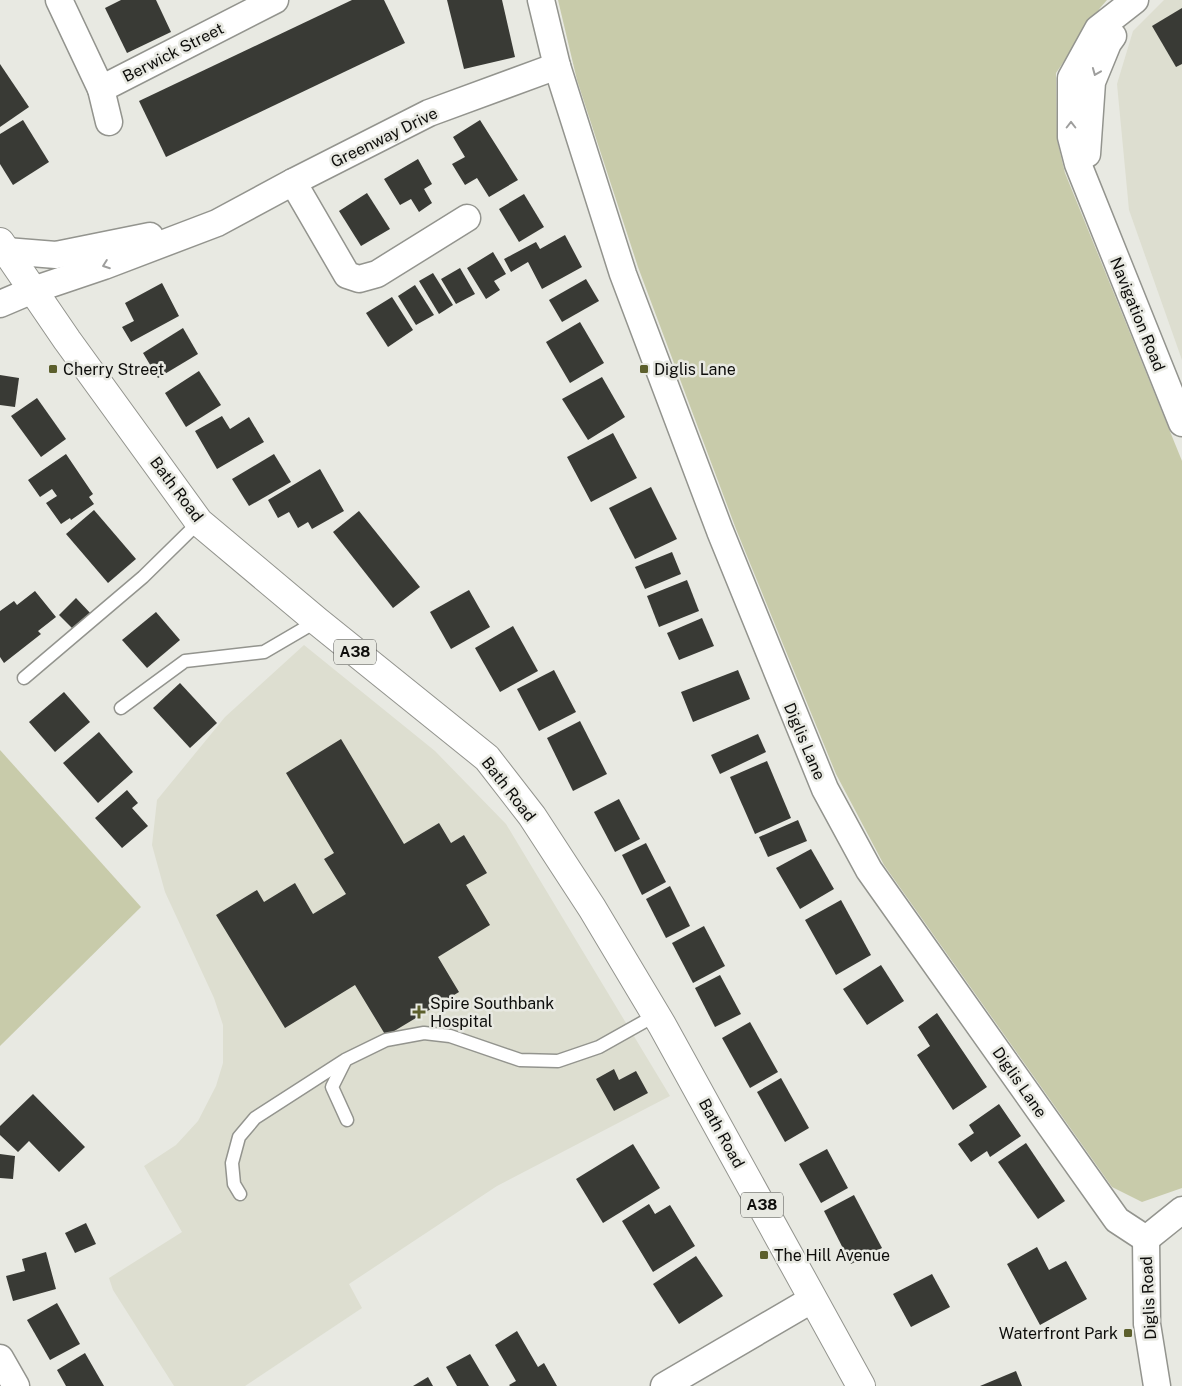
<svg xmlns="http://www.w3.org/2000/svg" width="1182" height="1386" font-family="'Public Sans',sans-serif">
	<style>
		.built { fill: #ddded0 }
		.green { fill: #c8cbaa }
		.building { fill: #393a35 }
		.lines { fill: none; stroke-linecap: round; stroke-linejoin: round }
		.lane-casing { stroke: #93948e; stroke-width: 15 }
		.street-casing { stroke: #93948e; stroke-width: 29 }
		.primary-casing { stroke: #93948e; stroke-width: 30 }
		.lane { stroke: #fff; stroke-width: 12 }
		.street { stroke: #fff; stroke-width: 26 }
		.primary { stroke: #fff; stroke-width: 28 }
		.oneway { stroke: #9e9e9d }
		.poi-dot { fill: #5c5f2c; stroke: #e8e9e2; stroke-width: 2 }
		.labels { text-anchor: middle; stroke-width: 5; stroke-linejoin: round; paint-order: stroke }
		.shield { fill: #e8e9e2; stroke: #4f4f4c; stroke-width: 1 }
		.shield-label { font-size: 15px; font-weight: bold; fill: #0d0d0b }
		.street-label { font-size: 16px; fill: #0d0d0b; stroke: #e8e9e2 }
		.poi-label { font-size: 16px; fill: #0d0d0b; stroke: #e8e9e2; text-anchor: start }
	</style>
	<rect width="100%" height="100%" fill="#e8e9e2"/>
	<g class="built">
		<polygon points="1164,0 1182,0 1182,360 1129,210 1117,84 1133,31"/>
		<polygon points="304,645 435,751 506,824 670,1096 497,1186 349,1284 362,1308 245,1386 174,1386 113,1290 109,1278 182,1232 144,1166 176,1145 198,1121 216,1086 223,1063 223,1025 214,998 165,892 152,845 157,800 225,717"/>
	</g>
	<g class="green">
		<polygon points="558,0 1107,0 1100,8 1056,73 1057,140 1065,173 1182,461 1182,1188 1142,1202 1112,1187 884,865 836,774 736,529 638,267 577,80"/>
		<polygon points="0,750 141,907 0,1046"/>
	</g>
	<g class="building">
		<polygon points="121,0 156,0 171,32 127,53 105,8"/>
		<polygon points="352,0 384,0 405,43 166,157 139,101"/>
		<polygon points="447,0 502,0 515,57 464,69"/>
		<polygon points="1182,8 1182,64 1176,67 1152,26"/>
		<polygon points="0,64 29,107 0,127"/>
		<polygon points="23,120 49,162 13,185 0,164 0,134"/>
		<polygon points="480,120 518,180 489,197 477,178 465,185 452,164 465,157 453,137"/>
		<polygon points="418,159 432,184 424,189 432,203 419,212 411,199 400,205 384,179"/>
		<polygon points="367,193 390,229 361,246 339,211"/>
		<polygon points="524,194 544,227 519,242 499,209"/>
		<polygon points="565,235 582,267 542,289 528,262 511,272 504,259 536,242 540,249"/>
		<polygon points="493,252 506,274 494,281 500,290 486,299 467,268"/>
		<polygon points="460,268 475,294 456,304 441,279"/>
		<polygon points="433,273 453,305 439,314 419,281"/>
		<polygon points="586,279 599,301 562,322 549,300"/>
		<polygon points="162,283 179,316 131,342 122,327 134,321 125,303"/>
		<polygon points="415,285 434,315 416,325 398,296"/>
		<polygon points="392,297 413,330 388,347 366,313"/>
		<polygon points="580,322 604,363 570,383 546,342"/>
		<polygon points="183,328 198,354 158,378 143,353"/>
		<polygon points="199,371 221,405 186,427 165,393"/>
		<polygon points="0,375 19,378 15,407 0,405"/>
		<polygon points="602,377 625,417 588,440 562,399"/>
		<polygon points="37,398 66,439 41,457 11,416"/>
		<polygon points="222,416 230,429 249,417 264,442 217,469 195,431"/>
		<polygon points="613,433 637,478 591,502 567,457"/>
		<polygon points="66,454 93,494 89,497 94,504 71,520 70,518 61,524 46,503 57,496 52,489 40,497 28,480"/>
		<polygon points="274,454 291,482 249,506 232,479"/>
		<polygon points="320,469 344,511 312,529 308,522 298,528 289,512 278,518 268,500"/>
		<polygon points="651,487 677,539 635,559 609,508"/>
		<polygon points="94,510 136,559 108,583 66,534"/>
		<polygon points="359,511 420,587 393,608 333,532"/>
		<polygon points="672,552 681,574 645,589 635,567"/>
		<polygon points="687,580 699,611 659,627 647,596"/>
		<polygon points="469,590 490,627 451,649 430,612"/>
		<polygon points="35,591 56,617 38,631 41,634 4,663 0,657 0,611 14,601 17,605"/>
		<polygon points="76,598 92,615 75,631 59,615"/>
		<polygon points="156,612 180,640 147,668 122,640"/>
		<polygon points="702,618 714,646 679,660 667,633"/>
		<polygon points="513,626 538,671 500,692 475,648"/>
		<polygon points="554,670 576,712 539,731 517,689"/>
		<polygon points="738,670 750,699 693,722 681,692"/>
		<polygon points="180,683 217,723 190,748 153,708"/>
		<polygon points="64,692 90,722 55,752 29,722"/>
		<polygon points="580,721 607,774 573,791 547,738"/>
		<polygon points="99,732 133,772 98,803 63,763"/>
		<polygon points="758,734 766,752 720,774 711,755"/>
		<polygon points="341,739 404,844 439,823 451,843 464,835 487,873 466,885 490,925 438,957 459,992 386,1036 355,985 285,1028 216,915 257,890 264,902 295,883 313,914 346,894 324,859 334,853 286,773"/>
		<polygon points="767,761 791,818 755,834 730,777"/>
		<polygon points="127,790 138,803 132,808 148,826 122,848 95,818"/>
		<polygon points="619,799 640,839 615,852 594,812"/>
		<polygon points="798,820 807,841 768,857 759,837"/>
		<polygon points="646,843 666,882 642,895 622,855"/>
		<polygon points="811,849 834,889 800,909 776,868"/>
		<polygon points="670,886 690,926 666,938 646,899"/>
		<polygon points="841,900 871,955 836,975 805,920"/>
		<polygon points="704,926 725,966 693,983 672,943"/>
		<polygon points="881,965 904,1001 867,1025 843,989"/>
		<polygon points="720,975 741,1014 715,1027 695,988"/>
		<polygon points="937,1013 987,1087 953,1110 917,1055 930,1046 918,1027"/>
		<polygon points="750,1022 778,1072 750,1088 722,1038"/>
		<polygon points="614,1069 619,1080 636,1071 648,1093 614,1111 596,1079"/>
		<polygon points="781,1078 809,1128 785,1142 757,1092"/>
		<polygon points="33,1094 85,1147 59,1172 29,1141 18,1152 0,1135 0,1126"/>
		<polygon points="999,1104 1021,1136 990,1157 987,1151 971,1162 958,1144 974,1133 969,1125"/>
		<polygon points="1026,1143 1065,1201 1038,1219 998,1162"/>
		<polygon points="633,1144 660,1188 603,1223 576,1179"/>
		<polygon points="827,1149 848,1188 821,1203 799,1164"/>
		<polygon points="0,1154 15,1156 13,1179 0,1178"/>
		<polygon points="854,1195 882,1248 851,1264 824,1211"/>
		<polygon points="649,1204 655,1214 670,1205 695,1246 653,1272 622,1221"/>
		<polygon points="86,1223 96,1244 75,1253 65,1233"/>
		<polygon points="1037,1247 1049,1270 1066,1261 1087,1299 1040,1325 1007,1264"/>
		<polygon points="46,1252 56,1289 13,1301 6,1276 25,1271 22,1259"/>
		<polygon points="696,1256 723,1296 679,1324 653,1284"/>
		<polygon points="932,1274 950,1307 911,1327 893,1294"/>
		<polygon points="57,1303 80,1344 50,1360 27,1320"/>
		<polygon points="517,1331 538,1367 544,1363 557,1386 510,1386 509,1385 516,1381 495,1345"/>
		<polygon points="85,1353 104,1386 66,1386 57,1370"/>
		<polygon points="470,1354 489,1386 457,1386 446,1367"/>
		<polygon points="1016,1371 1022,1386 980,1386"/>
		<polygon points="428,1377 433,1386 413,1386"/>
	</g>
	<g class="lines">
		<defs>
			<g id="lane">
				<polyline points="24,678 143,577 199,522"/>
				<polyline points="121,708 185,661 264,652 317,621"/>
				<polyline points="345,1061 332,1087 347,1120"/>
				<polyline points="240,1194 234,1184 232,1163 239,1137 255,1118 345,1060 386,1040 424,1033 450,1036 520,1060 558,1061 599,1047 656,1015"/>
			</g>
			<g id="street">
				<polyline points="59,0 101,89"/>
				<polyline points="541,0 557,66 623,274 720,531 825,789 869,870 1117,1220 1146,1239"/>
				<polyline points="1135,0 1098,29 1071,78 1071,137 1078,164 1182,423"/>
				<polyline points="109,122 101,89 275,0"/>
				<polyline points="1087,154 1092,82 1108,43 1113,36"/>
				<polyline points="293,182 347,275 359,279 377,274 467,218"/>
				<polyline points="6,251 56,255 150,236"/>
				<polyline points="0,304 33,290 104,266 217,223 293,182 429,113 557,66"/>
				<polyline points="1146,1239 1147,1324 1157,1386"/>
				<polyline points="1146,1239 1182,1210"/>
				<polyline points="0,1358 16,1386"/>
				<polyline points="664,1386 813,1299"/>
			</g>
			<polyline id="primary" points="0,242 67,340 199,522 317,621 487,758 532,816 592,908 662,1025 861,1386"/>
		</defs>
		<use href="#lane" class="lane-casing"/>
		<use href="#street" class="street-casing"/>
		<use href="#primary" class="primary-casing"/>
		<use href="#lane" class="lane"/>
		<use href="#street" class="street"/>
		<use href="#primary" class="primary"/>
	</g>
	<defs><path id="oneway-chevron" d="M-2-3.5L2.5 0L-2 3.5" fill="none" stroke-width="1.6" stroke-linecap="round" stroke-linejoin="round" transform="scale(1.25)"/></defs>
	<g class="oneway">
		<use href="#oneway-chevron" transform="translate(1096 72) rotate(112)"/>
		<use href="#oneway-chevron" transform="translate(1071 125) rotate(-90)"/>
		<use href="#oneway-chevron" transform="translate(106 265) rotate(160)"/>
	</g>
	<g class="poi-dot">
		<rect x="48" y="364" width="10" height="10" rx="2.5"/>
		<rect x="639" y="364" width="10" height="10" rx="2.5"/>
		<path d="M416.5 1004.5h5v5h5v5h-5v5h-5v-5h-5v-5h5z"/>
		<rect x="759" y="1250" width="10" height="10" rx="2.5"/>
		<rect x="1123" y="1328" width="10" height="10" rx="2.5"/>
	</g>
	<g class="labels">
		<g class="shield">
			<rect x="334" y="639.5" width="42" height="25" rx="4"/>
			<rect x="741" y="1192.5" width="42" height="25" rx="4"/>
		</g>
		<g class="shield-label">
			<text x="355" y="657">A38</text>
			<text x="762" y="1210">A38</text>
		</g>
		<g class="street-label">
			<text transform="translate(173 52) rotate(-27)" y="6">Berwick Street</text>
			<text transform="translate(384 137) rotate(-26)" y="6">Greenway Drive</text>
			<text transform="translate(1138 314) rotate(68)" y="6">Navigation Road</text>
			<text transform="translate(177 489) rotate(53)" y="6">Bath Road</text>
			<text transform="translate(805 741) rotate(67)" y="6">Diglis Lane</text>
			<text transform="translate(509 789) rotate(52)" y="6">Bath Road</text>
			<text transform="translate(1020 1082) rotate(55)" y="6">Diglis Lane</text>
			<text transform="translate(722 1133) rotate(61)" y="6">Bath Road</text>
			<text transform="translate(1148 1298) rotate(-93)" y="6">Diglis Road</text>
		</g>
		<g class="poi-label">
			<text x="63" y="375">Cherry Street</text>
			<text x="654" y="375">Diglis Lane</text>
			<text x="430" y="1009">Spire Southbank<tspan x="430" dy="18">Hospital</tspan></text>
			<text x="774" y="1261">The Hill Avenue</text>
			<text x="1118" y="1339" text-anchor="end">Waterfront Park</text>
		</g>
	</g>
</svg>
